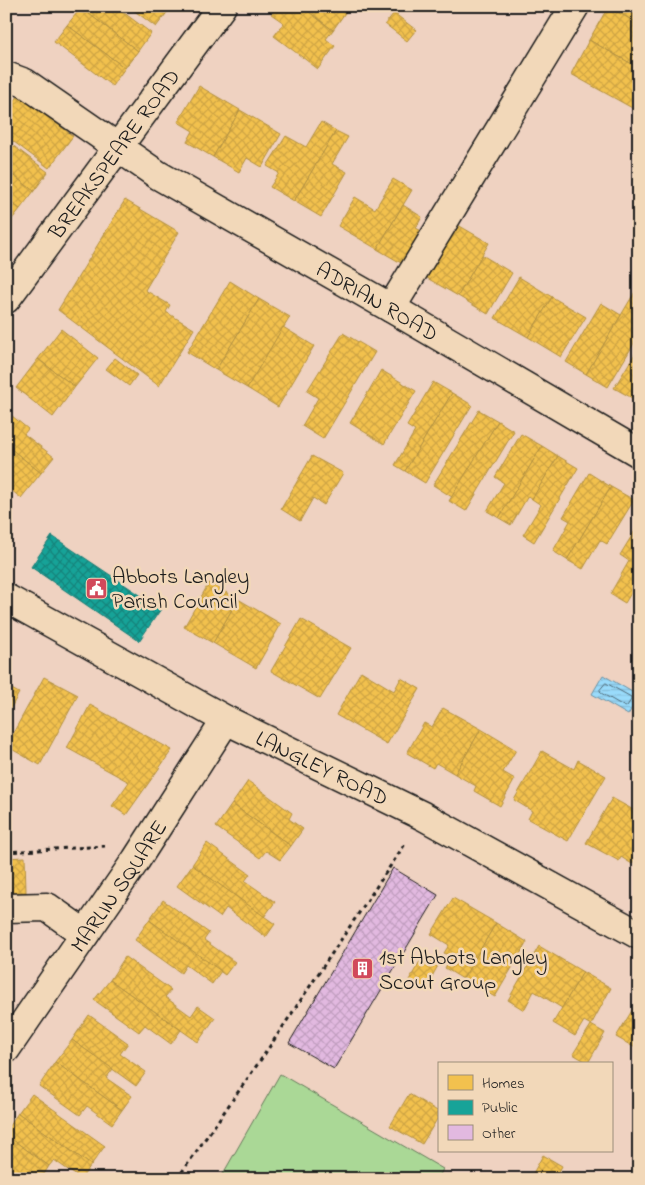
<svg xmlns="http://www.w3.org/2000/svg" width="645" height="1185" font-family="'Indie Flower',sans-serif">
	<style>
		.green { fill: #aad896; stroke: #637a59 }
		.water { fill: url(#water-rules); stroke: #678fa2 }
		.homes { fill: url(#homes-cross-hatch); stroke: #b2903f }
		.public { fill: url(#public-cross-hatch); stroke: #187a73 }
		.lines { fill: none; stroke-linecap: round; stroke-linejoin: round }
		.shore { stroke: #4e6875; stroke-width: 1 }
		.building { fill: url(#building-cross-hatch); stroke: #1c1c1c }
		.minor-casing { stroke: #1c1c1c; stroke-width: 31 }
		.path { stroke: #1c1c1c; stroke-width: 3; stroke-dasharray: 4 4; stroke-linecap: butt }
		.minor { stroke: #f2d8b9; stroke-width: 28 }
		.labels { text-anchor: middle; stroke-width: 5; stroke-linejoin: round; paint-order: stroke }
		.street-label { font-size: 22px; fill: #1c1c1c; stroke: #f2d8b9 }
		.poi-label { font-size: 22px; fill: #1c1c1c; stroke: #f2d8b9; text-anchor: start }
	</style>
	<defs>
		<pattern id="water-rules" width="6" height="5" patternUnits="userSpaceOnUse" patternTransform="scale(1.25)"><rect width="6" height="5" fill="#99dbfb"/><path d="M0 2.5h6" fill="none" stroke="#83bbd7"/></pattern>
		<pattern id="homes-cross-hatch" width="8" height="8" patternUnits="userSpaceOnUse" patternTransform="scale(1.25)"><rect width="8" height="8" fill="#f2c14e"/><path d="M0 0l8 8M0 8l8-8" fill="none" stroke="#cfa544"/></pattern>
		<pattern id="public-cross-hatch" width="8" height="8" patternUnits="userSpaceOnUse" patternTransform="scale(1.25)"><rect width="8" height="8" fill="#17a398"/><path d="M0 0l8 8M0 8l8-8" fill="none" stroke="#14847b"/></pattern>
		<pattern id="building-cross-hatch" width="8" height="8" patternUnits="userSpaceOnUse" patternTransform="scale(1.25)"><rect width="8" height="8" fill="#e2b9e0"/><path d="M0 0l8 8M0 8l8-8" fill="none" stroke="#c19ec0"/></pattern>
	</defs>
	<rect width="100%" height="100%" fill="#efd2c1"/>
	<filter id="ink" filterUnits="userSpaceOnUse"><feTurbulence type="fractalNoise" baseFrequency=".02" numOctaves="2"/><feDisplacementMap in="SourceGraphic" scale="10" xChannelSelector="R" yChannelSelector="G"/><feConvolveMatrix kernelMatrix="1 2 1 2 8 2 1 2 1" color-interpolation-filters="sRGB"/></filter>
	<g filter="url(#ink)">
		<polygon class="green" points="280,1074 443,1169 438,1179 220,1179"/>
		<polygon class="water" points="603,675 639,696 628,715 592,694"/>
		<g class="homes">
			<polygon points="82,6 115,6 151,33 138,51 81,8"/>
			<polygon points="128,6 172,6 156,27"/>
			<polygon points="277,6 301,6 333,30 326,39 335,46 318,69 274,36 284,23 271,14"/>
			<polygon points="301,6 342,6 347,10 333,30"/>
			<polygon points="639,6 639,24 608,7 608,6"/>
			<polygon points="608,7 639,24 639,68 589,40"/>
			<polygon points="81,8 138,51 125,68 67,25"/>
			<polygon points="394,13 416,30 407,41 385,24"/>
			<polygon points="67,25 125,68 112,86 54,42"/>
			<polygon points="589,40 639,68 639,100 634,109 571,74"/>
			<polygon points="199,86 240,110 213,157 187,142 193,131 178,122"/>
			<polygon points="19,95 73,136 49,168 6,136 6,112"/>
			<polygon points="240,110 281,134 262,167 247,158 239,172 213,157"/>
			<polygon points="321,122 336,131 294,201 270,187 279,173 267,166 286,136 306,147"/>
			<polygon points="336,131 348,137 332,164 347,172 321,217 294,201"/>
			<polygon points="7,141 48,172 34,191 6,170"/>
			<polygon points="6,170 34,191 20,209 6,199"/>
			<polygon points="393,179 412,190 377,249 338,226 355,197 375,209"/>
			<polygon points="6,199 20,209 6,227"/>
			<polygon points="125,200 179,232 145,290 170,305 166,312 194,329 159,386 58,310"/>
			<polygon points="403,205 422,217 416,228 427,234 408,267 377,249"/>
			<polygon points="458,225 489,243 458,296 427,278"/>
			<polygon points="482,255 512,273 488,314 458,296"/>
			<polygon points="519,277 552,297 528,337 495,318"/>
			<polygon points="230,281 259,299 216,370 187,352"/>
			<polygon points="639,285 639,335 608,387 586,374"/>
			<polygon points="552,297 586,317 561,357 528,337"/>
			<polygon points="259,299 290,317 247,388 216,370"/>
			<polygon points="601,303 621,315 586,374 566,362"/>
			<polygon points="283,327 314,346 278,407 247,388"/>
			<polygon points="61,329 98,358 75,387 38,359"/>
			<polygon points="343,333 375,352 323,439 302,426 318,398 307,391"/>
			<polygon points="639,347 639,391 634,399 614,388"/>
			<polygon points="115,358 137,375 129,386 106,369"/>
			<polygon points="38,359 75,387 53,417 16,388"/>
			<polygon points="381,370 416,391 384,444 350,423"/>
			<polygon points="433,382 452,393 405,471 395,465 415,431 407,426"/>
			<polygon points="452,393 472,405 425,483 405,471"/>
			<polygon points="479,410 498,421 452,497 433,485"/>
			<polygon points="6,411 28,429 24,434 54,457 41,473 6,445"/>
			<polygon points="498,421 514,431 466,511 449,501"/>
			<polygon points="521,434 542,446 499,518 487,511 504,483 495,477"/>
			<polygon points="6,445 41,473 21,498 6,486"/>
			<polygon points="542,446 558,456 532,499 528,496 511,525 499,518"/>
			<polygon points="312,456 343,473 324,505 313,498 300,521 281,509"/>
			<polygon points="558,456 578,468 534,542 523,535 541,505 532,499"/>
			<polygon points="589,473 611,487 567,560 553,551 570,521 563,517"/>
			<polygon points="611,487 634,500 607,544 600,540 583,569 567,560"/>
			<polygon points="639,524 639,580 625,603 610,594 629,561 620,555"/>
			<polygon points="209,583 238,599 213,643 184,627"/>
			<polygon points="238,599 281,624 256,668 213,643"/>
			<polygon points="301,619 351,648 320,699 271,671"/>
			<polygon points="361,671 394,691 401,678 420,689 387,744 336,715"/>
			<polygon points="44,677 78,695 40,765 6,746"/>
			<polygon points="6,686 19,693 6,717"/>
			<polygon points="90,705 172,750 126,815 112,806 129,782 67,748"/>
			<polygon points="443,708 481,729 455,774 436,763 433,768 407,753 424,723 432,727"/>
			<polygon points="481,729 516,750 503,772 515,779 500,806 474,791 476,786 455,774"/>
			<polygon points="542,751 574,769 578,760 606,776 568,841 528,819 532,811 514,800"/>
			<polygon points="248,781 292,813 289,819 303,829 291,846 232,804"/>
			<polygon points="612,798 639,813 639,853 632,864 621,857 619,861 586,843"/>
			<polygon points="232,804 291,846 280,860 266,851 260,858 216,827"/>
			<polygon points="207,843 250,874 245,881 275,902 264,917 192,865"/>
			<polygon points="25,857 26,892 6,893 6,858"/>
			<polygon points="192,865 275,924 266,937 226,908 220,917 177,886"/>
			<polygon points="453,898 496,923 463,979 445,968 451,957 444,953 449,945 431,934"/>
			<polygon points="163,900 209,933 204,940 235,962 225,975 149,920"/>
			<polygon points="149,920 221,971 212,984 186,965 181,973 135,940"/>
			<polygon points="496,923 527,942 495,997 463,979"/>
			<polygon points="539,946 583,972 562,1008 534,991 524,1010 508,1000"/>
			<polygon points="425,953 440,962 425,989 409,980"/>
			<polygon points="125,957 171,990 165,997 191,1016 198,1006 215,1018 198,1042 110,980"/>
			<polygon points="583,972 611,988 591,1025 584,1021 575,1036 553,1023"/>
			<polygon points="110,980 181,1030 171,1044 145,1025 139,1032 94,1000"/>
			<polygon points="639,999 639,1050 616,1037"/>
			<polygon points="89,1015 128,1043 120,1054 146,1072 136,1086 72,1040"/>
			<polygon points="591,1025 605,1033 588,1063 573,1054"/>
			<polygon points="72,1040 113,1069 106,1078 132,1096 122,1110 55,1062"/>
			<polygon points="55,1062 122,1110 112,1124 87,1106 80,1115 39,1086"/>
			<polygon points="32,1094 105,1146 91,1165 18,1113"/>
			<polygon points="409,1094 439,1112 439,1116 422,1144 390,1126"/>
			<polygon points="18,1113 91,1165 81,1179 54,1160 49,1166 6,1135 6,1130"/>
			<polygon points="6,1135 49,1166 44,1174 50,1179 22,1179 6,1168"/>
			<polygon points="543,1155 562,1166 555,1179 530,1179"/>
		</g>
		<polygon class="public" points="52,536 161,609 139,641 31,567"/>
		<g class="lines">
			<polygon class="shore" points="606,683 631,697 631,700 627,706 625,707 601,693 600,690"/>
		</g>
		<polygon class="building" points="393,868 438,895 334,1069 289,1043"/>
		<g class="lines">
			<defs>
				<g id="minor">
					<path id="s1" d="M6,76L25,83L158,175L391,308L639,453"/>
					<path id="s2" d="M6,299L222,6"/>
					<polyline points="391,308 575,6"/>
					<path id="s3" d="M6,598L226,720L423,816L639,935"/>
					<polyline points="6,908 47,907 85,934"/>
					<path id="s4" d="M6,1049L136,860L226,720"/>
				</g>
			</defs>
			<use href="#minor" class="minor-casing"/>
			<g class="path">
				<polyline points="6,852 105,846"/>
				<polyline points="177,1179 262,1058 405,844"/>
			</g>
			<use href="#minor" class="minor"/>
		</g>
	</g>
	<defs>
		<symbol id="civic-square" viewBox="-11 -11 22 22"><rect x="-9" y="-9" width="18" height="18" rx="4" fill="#d1495b" stroke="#f2d8b9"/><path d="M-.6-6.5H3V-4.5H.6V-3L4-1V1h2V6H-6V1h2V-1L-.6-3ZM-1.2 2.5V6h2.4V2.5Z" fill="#fff"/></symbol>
		<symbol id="building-square" viewBox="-11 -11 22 22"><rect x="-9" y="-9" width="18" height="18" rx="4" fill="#d1495b" stroke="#f2d8b9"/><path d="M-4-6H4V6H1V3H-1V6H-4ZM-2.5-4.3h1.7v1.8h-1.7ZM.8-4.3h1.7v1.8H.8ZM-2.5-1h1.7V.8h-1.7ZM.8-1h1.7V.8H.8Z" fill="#fff"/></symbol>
	</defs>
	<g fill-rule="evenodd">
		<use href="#civic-square" x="84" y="576" width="25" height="25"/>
		<use href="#building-square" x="350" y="956" width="25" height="25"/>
	</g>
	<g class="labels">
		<g class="street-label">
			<text dy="8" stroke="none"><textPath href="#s2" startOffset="181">BREAKSPEARE ROAD</textPath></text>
			<text dy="8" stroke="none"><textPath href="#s1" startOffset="435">ADRIAN ROAD</textPath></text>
			<text dy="8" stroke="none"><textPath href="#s3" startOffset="359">LANGLEY ROAD</textPath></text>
			<text dy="8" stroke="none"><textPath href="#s4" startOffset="198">MARLIN SQUARE</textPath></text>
		</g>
		<g class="poi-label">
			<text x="112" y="583">Abbots Langley<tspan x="112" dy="25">Parish Council</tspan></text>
			<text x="379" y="964">1st Abbots Langley<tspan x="379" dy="25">Scout Group</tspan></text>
		</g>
	</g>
	<rect width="645" height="1185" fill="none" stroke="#f2d8b9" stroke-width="25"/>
	<rect x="12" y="12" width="620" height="1160" fill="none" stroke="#1c1c1c" stroke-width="2" filter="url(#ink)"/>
	<rect x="438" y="1062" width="175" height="90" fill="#f2d8b9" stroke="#9c8d7a"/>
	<rect x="448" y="1075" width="25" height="15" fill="#f2c14e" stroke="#9c8d7a"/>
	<text x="482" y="1088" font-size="15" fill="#1c1c1c">Homes</text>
	<rect x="448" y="1100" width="25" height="15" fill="#17a398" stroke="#9c8d7a"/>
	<text x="482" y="1112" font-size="15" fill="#1c1c1c">Public</text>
	<rect x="448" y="1125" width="25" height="15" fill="#e2b9e0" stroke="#9c8d7a"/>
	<text x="482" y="1138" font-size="15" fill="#1c1c1c">Other</text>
</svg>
